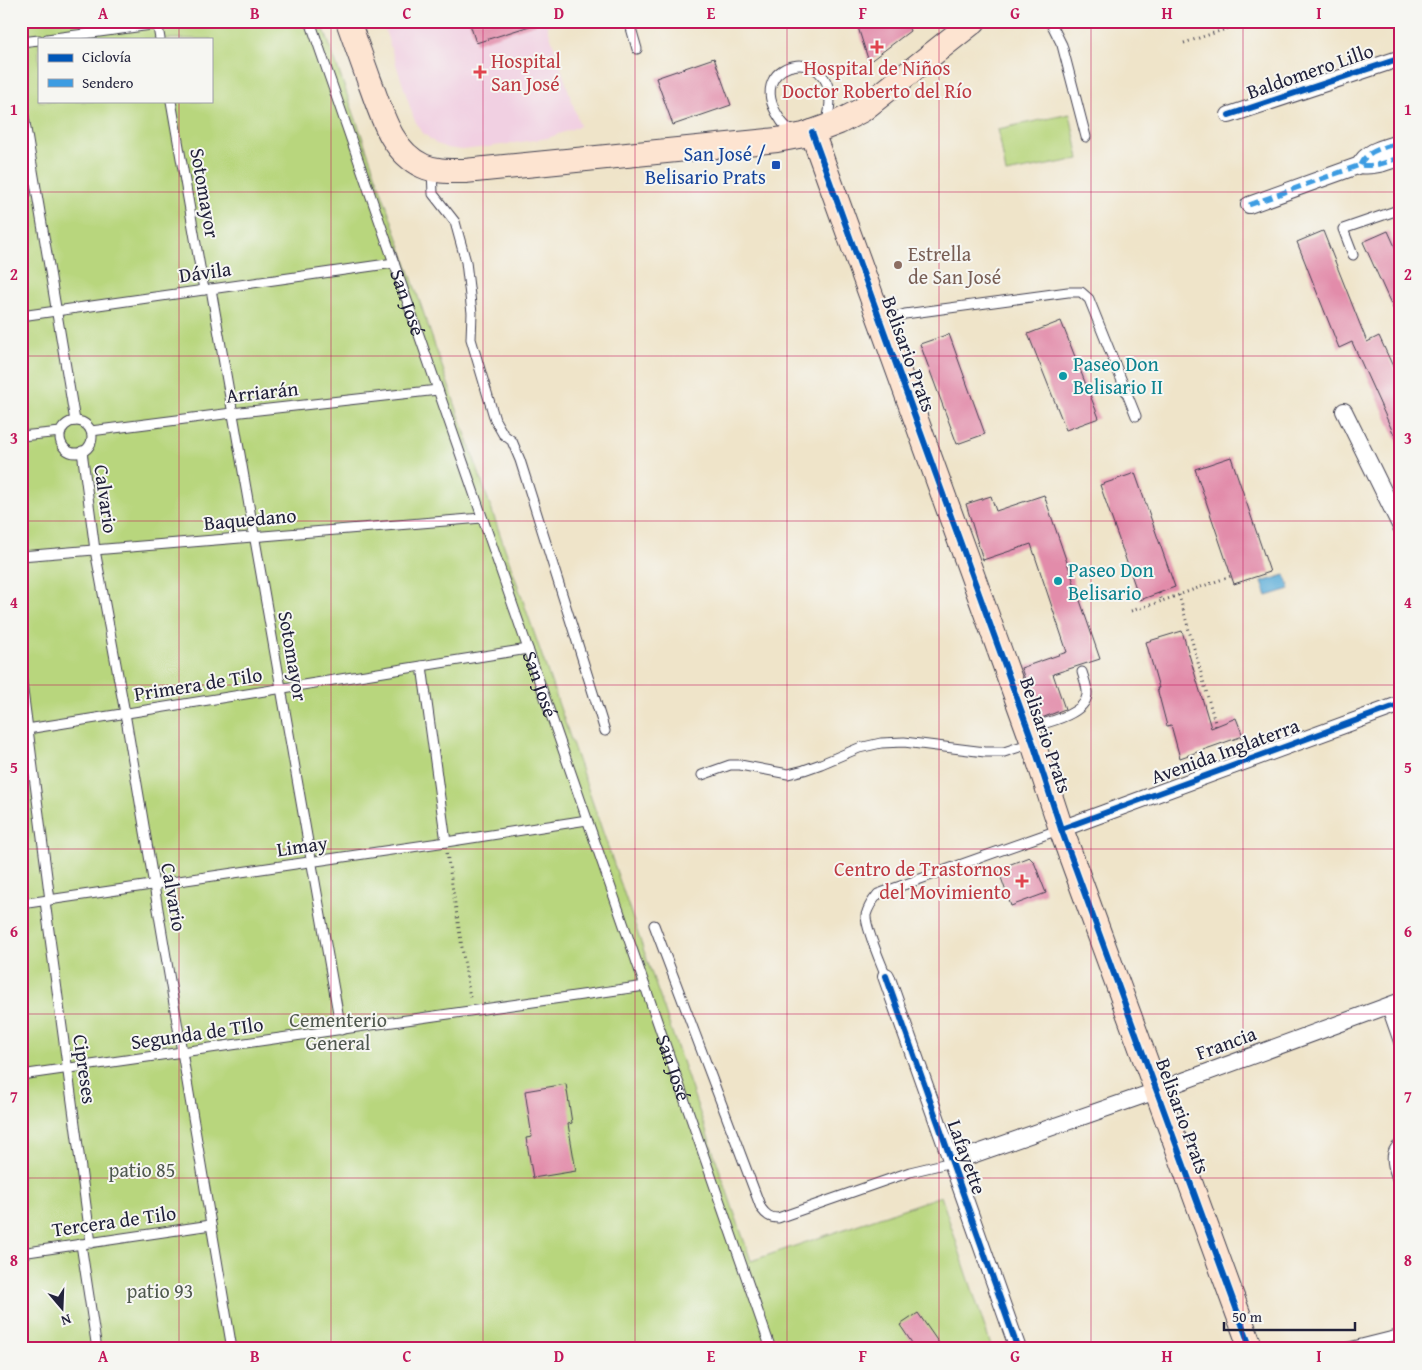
<svg xmlns="http://www.w3.org/2000/svg" width="1422" height="1370" font-family="'Gentium Book Plus',serif">
	<style>
		.built { fill: #f1d0e2 }
		.green { fill: #b8d67d; stroke: #6d7c5c; fill-rule: evenodd }
		.water { fill: #5eafd9; stroke: #40688a }
		.building { fill: #e28caa }
		.lines { fill: none; stroke-linecap: round; stroke-linejoin: round }
		.lane-casing { stroke: #413f50; stroke-width: 11 }
		.street-casing { stroke: #413f50; stroke-width: 18 }
		.secondary-casing { stroke: #413f50; stroke-width: 26 }
		.path { stroke: #413f50; stroke-width: 3; stroke-dasharray: 1 4; stroke-linecap: butt }
		.lane { stroke: #fff; stroke-width: 9 }
		.street { stroke: #fff; stroke-width: 16 }
		.secondary { stroke: #fde4d1; stroke-width: 24 }
		.quiet { stroke: #3c9ce2; stroke-width: 5; stroke-dasharray: 10 5; stroke-linecap: butt }
		.cycleway-casing { stroke: #f6f6f2; stroke-width: 9 }
		.cycleway { stroke: #0057b8; stroke-width: 6 }
		.grid { fill: none; stroke: #c2185b; stroke-width: 1; stroke-opacity: 0.55 }
		.health-dot { fill: #e0444e; stroke: #f6f6f2; stroke-width: 2 }
		.transit-dot { fill: #1a4fb4; stroke: #f6f6f2; stroke-width: 2 }
		.education-dot { fill: #8d6e63; stroke: #f6f6f2; stroke-width: 2 }
		.culture-dot { fill: #0f9aa8; stroke: #f6f6f2; stroke-width: 2 }
		.labels { text-anchor: middle; stroke-width: 4; stroke-linejoin: round; paint-order: stroke }
		.health-label { font-size: 20px; fill: #be3a42; stroke: #f6f6f2; text-anchor: start }
		.street-label { font-size: 20px; fill: #22223b; stroke: #f6f6f2 }
		.transit-label { font-size: 20px; fill: #164399; stroke: #f6f6f2; text-anchor: end }
		.education-label { font-size: 20px; fill: #785e54; stroke: #f6f6f2; text-anchor: start }
		.culture-label { font-size: 20px; fill: #0d838f; stroke: #f6f6f2; text-anchor: start }
		.park-label { font-size: 20px; fill: #4f584f; stroke: #f6f6f2 }
		.neatline { fill: none; stroke: #c2185b; stroke-width: 2 }
		.grid-label { font-size: 16px; text-anchor: middle; font-weight: bold; fill: #c2185b }
	</style>
	<rect width="100%" height="100%" fill="#f6f6f2"/>
	<filter id="ink" filterUnits="userSpaceOnUse"><feTurbulence type="fractalNoise" baseFrequency=".02" numOctaves="2"/><feDisplacementMap in="SourceGraphic" scale="10" xChannelSelector="R" yChannelSelector="G"/><feConvolveMatrix kernelMatrix="1 2 1 2 8 2 1 2 1" color-interpolation-filters="sRGB"/></filter>
	<filter id="wash" filterUnits="userSpaceOnUse"><feTurbulence type="fractalNoise" baseFrequency=".0096" numOctaves="4" result="noise"/><feDisplacementMap in="SourceGraphic" scale="20" xChannelSelector="R" yChannelSelector="G"/><feGaussianBlur stdDeviation="1.12" result="paint"/><feColorMatrix in="noise" values="0 0 0 0 0 0 0 0 0 0 0 0 0 0 0 0 0 1.4 0 .05"/><feComposite in="paint" operator="in"/></filter>
	<g filter="url(#wash)">
		<rect width="100%" height="100%" fill="#efe4c9"/>
		<polygon class="built" points="382,21 548,21 547,25 580,126 548,138 488,147 462,150 447,148 435,143 422,132 414,119"/>
		<g class="green">
			<path d="M21,21H321L387,207L751,1261L941,1196L992,1349H21ZM39,39H211V101H39Z"/>
			<polygon points="1070,114 1079,159 1006,173 998,129"/>
		</g>
		<polygon class="water" points="1285,575 1290,589 1267,596 1262,582"/>
		<g id="blocks">
			<g class="building">
				<polygon points="469,21 535,21 536,24 476,43"/>
				<polygon points="856,21 906,21 910,31 869,62"/>
				<polygon points="714,58 731,105 673,125 656,78"/>
				<polygon points="1323,231 1367,342 1379,336 1401,384 1401,450 1352,342 1339,348 1297,242"/>
				<polygon points="1388,231 1401,260 1401,326 1363,242"/>
				<polygon points="1061,321 1099,418 1066,430 1028,334"/>
				<polygon points="949,334 985,434 957,444 920,344"/>
				<polygon points="1231,457 1270,572 1234,584 1195,469"/>
				<polygon points="1135,473 1175,587 1140,600 1100,485"/>
				<polygon points="1044,495 1100,659 1053,674 1065,709 1039,719 1021,668 1067,652 1031,544 983,560 966,504 991,496 996,511"/>
				<polygon points="1182,631 1211,728 1236,718 1243,736 1180,758 1171,725 1167,726 1157,688 1159,688 1146,642"/>
				<polygon points="1029,857 1034,862 1046,893 1011,906 998,869"/>
				<polygon points="566,1084 572,1123 568,1124 576,1171 533,1178 526,1138 532,1137 525,1091"/>
				<polygon points="918,1313 943,1349 916,1349 900,1325"/>
			</g>
		</g>
	</g>
	<g filter="url(#ink)">
		<use href="#blocks" fill-opacity="0" stroke="#413f50" stroke-width="1"/>
		<g class="lines">
			<defs>
				<g id="lane">
					<polyline points="157,21 160,39"/>
					<path id="s1" d="M310,21L771,1349"/>
					<polyline points="629,21 637,49"/>
					<polyline points="1048,21 1053,27 1062,45 1086,137"/>
					<polyline points="47,39 181,21"/>
					<polyline points="21,42 39,40"/>
					<polyline points="21,99 75,421"/>
					<polyline points="171,101 204,290"/>
					<path d="M794,133C789,129 783,125 780,119C737,56 852,37 826,124"/>
					<polyline points="432,170 433,194 455,222 466,262 472,313 471,339 495,420 503,434 512,441 520,460 605,731"/>
					<polyline points="1353,255 1343,229 1401,209"/>
					<polyline points="211,289 341,1030"/>
					<polyline points="21,316 394,263"/>
					<polyline points="881,321 905,314 1068,292 1081,292 1089,299 1136,416"/>
					<circle cx="76" cy="437" r="16"/>
					<polyline points="91,431 232,413 438,390"/>
					<polyline points="21,436 61,432"/>
					<polyline points="82,451 95,550 125,713 232,1349"/>
					<polyline points="21,556 482,518"/>
					<polyline points="422,666 446,842"/>
					<polyline points="21,675 50,900"/>
					<path d="M1028,728C1045,723 1085,715 1087,695C1088,688 1084,679 1082,672"/>
					<polyline points="21,730 528,649"/>
					<polyline points="702,775 730,765 740,765 788,774 804,770 821,764 859,748 881,743 904,742 985,752 1004,752 1032,743"/>
					<polyline points="45,901 91,1243"/>
					<polyline points="21,904 446,842 587,820"/>
					<path d="M654,925L761,1208C766,1215 770,1218 778,1218L910,1172L952,1162"/>
					<path d="M886,976C881,963 865,927 866,915C868,907 873,900 878,894L1061,829"/>
					<polyline points="1386,1006 1401,1049"/>
					<polyline points="21,1075 645,986"/>
					<path d="M1401,1143C1384,1152 1396,1176 1401,1189"/>
					<polyline points="81,1244 97,1349"/>
					<polyline points="21,1253 211,1225"/>
					<polyline points="1341,1349 1401,1334"/>
				</g>
				<g id="street">
					<polyline points="1229,115 1401,58"/>
					<path d="M1360,165C1366,150 1387,147 1401,142"/>
					<path d="M1249,205L1360,165C1375,167 1387,162 1401,157"/>
					<polyline points="1344,411 1401,527"/>
					<polyline points="1061,829 1401,704"/>
					<polyline points="886,976 1018,1349"/>
					<polyline points="952,1162 1156,1091 1401,1001"/>
				</g>
				<g id="secondary">
					<path d="M348,21C355,41 362,60 369,80C381,111 390,151 423,166C436,172 451,171 465,171L777,140L804,135L826,127L839,122L862,110L974,21"/>
					<polyline points="812,132 1033,743 1061,829 1251,1349"/>
				</g>
			</defs>
			<use href="#lane" class="lane-casing"/>
			<use href="#street" class="street-casing"/>
			<use href="#secondary" class="secondary-casing"/>
			<g class="path">
				<polyline points="1184,43 1250,21"/>
				<polyline points="1159,593 1162,601 1231,576"/>
				<polyline points="1179,595 1216,726"/>
				<polyline points="1131,611 1162,601"/>
				<polyline points="447,853 470,998"/>
			</g>
			<use href="#lane" class="lane"/>
			<use href="#street" class="street"/>
			<use href="#secondary" class="secondary"/>
			<g class="quiet">
				<path d="M1360,165C1366,150 1387,147 1401,142"/>
				<path d="M1249,205L1360,165C1375,167 1387,162 1401,157"/>
			</g>
			<defs>
				<g id="cycleway">
					<polyline points="1229,115 1401,58"/>
					<polyline points="812,132 1033,743 1061,829 1251,1349"/>
					<polyline points="1061,829 1401,704"/>
					<polyline points="886,976 1018,1349"/>
				</g>
			</defs>
			<use href="#cycleway" class="cycleway-casing"/>
			<use href="#cycleway" class="cycleway"/>
		</g>
	</g>
	<path class="grid" d="M179,21V39M331,21V1349M483,21V1349M635,21V1349M787,21V1349M939,21V1349M1091,21V1349M1243,21V1349M179,101V1349M21,192H1401M21,356H1401M21,521H1401M21,685H1401M21,849H1401M21,1014H1401M21,1178H1401"/>
	<g class="health-dot">
		<path d="M874.5 39.5h5v5h5v5h-5v5h-5v-5h-5v-5h5z"/>
		<path d="M477.5 64.5h5v5h5v5h-5v5h-5v-5h-5v-5h5z"/>
		<path d="M1019.5 873.5h5v5h5v5h-5v5h-5v-5h-5v-5h5z"/>
	</g>
	<rect class="transit-dot" x="771" y="160" width="10" height="10" rx="2.5"/>
	<circle class="education-dot" cx="898" cy="265" r="5"/>
	<g class="culture-dot">
		<circle cx="1063" cy="376" r="5"/>
		<circle cx="1058" cy="581" r="5"/>
	</g>
	<g class="labels">
		<g class="health-label">
			<text x="491" y="68">Hospital<tspan x="491" dy="23">San José</tspan></text>
			<text x="877" y="75" text-anchor="middle">Hospital de Niños<tspan x="877" dy="23">Doctor Roberto del Río</tspan></text>
			<text x="1011" y="876" text-anchor="end">Centro de Trastornos<tspan x="1011" dy="23">del Movimiento</tspan></text>
		</g>
		<g class="street-label">
			<text transform="translate(1310 71) rotate(-19)" y="7">Baldomero Lillo</text>
			<text transform="translate(205 193) rotate(80)" y="7">Sotomayor</text>
			<text transform="translate(205 272) rotate(-8)" y="7">Dávila</text>
			<text dy="7" stroke="none"><textPath href="#s1" startOffset="298">San José</textPath></text>
			<text transform="translate(909 354) rotate(70)" y="7">Belisario Prats</text>
			<text transform="translate(262 392) rotate(-6)" y="7">Arriarán</text>
			<text transform="translate(106 499) rotate(82)" y="7">Calvario</text>
			<text transform="translate(250 519) rotate(-5)" y="7">Baquedano</text>
			<text transform="translate(293 656) rotate(80)" y="7">Sotomayor</text>
			<text transform="translate(198 684) rotate(-9)" y="7">Primera de Tilo</text>
			<text dy="7" stroke="none"><textPath href="#s1" startOffset="702">San José</textPath></text>
			<text transform="translate(1046 735) rotate(71)" y="7">Belisario Prats</text>
			<text transform="translate(1225 751) rotate(-20)" y="7">Avenida Inglaterra</text>
			<text transform="translate(302 846) rotate(-8)" y="7">Limay</text>
			<text transform="translate(174 897) rotate(80)" y="7">Calvario</text>
			<text transform="translate(197 1033) rotate(-8)" y="7">Segunda de TIlo</text>
			<text transform="translate(1226 1043) rotate(-20)" y="7">Francia</text>
			<text dy="7" stroke="none"><textPath href="#s1" startOffset="1108">San José</textPath></text>
			<text transform="translate(85 1069) rotate(82)" y="7">Cipreses</text>
			<text transform="translate(1183 1116) rotate(70)" y="7">Belisario Prats</text>
			<text transform="translate(967 1157) rotate(70)" y="7">Lafayette</text>
			<text transform="translate(114 1221) rotate(-8)" y="7">Tercera de Tilo</text>
		</g>
		<g class="transit-label">
			<text x="766" y="161">San José /<tspan x="766" dy="23">Belisario Prats</tspan></text>
		</g>
		<g class="education-label">
			<text x="908" y="261">Estrella<tspan x="908" dy="23">de San José</tspan></text>
		</g>
		<g class="culture-label">
			<text x="1073" y="371">Paseo Don<tspan x="1073" dy="23">Belisario II</tspan></text>
			<text x="1068" y="577">Paseo Don<tspan x="1068" dy="23">Belisario</tspan></text>
		</g>
		<g class="park-label">
			<text x="338" y="1027">Cementerio<tspan x="338" dy="23">General</tspan></text>
			<text x="142" y="1177">patio 85</text>
			<text x="160" y="1298">patio 93</text>
		</g>
	</g>
	<rect width="1422" height="1370" fill="none" stroke="#f6f6f2" stroke-width="55"/>
	<rect x="38" y="38" width="175" height="65" fill="#f6f6f2" stroke="#a1a1a9"/>
	<rect x="48" y="54" width="25" height="8" fill="#0057b8" stroke="#a1a1a9"/>
	<text x="82" y="62" font-size="15" fill="#22223b">Ciclovía</text>
	<rect x="48" y="79" width="25" height="8" fill="#3c9ce2" stroke="#a1a1a9"/>
	<text x="82" y="88" font-size="15" fill="#22223b">Sendero</text>
	<g transform="translate(62 1308) rotate(161)" stroke="#f6f6f2" stroke-width="4" paint-order="stroke">
	<path d="M0-4L9 19L0 12L-9 19Z" fill="#22223b"/>
	<text y="-8" font-size="14" font-weight="bold" text-anchor="middle" fill="#22223b">N</text>
	</g>
	<path d="M1224 1322v8h131v-8" fill="none" stroke="#22223b" stroke-width="2.5"/>
	<text x="1232" y="1322" font-size="15" fill="#22223b" stroke="#f6f6f2" stroke-width="4" paint-order="stroke">50 m</text>
	<rect x="28" y="28" width="1366" height="1314" class="neatline"/>
	<g class="grid-label">
		<text x="103" y="19">A</text>
		<text x="255" y="19">B</text>
		<text x="407" y="19">C</text>
		<text x="559" y="19">D</text>
		<text x="711" y="19">E</text>
		<text x="863" y="19">F</text>
		<text x="1015" y="19">G</text>
		<text x="1167" y="19">H</text>
		<text x="1319" y="19">I</text>
		<text x="14" y="115">1</text>
		<text x="1408" y="115">1</text>
		<text x="14" y="280">2</text>
		<text x="1408" y="280">2</text>
		<text x="14" y="444">3</text>
		<text x="1408" y="444">3</text>
		<text x="14" y="608">4</text>
		<text x="1408" y="608">4</text>
		<text x="14" y="773">5</text>
		<text x="1408" y="773">5</text>
		<text x="14" y="937">6</text>
		<text x="1408" y="937">6</text>
		<text x="14" y="1102">7</text>
		<text x="1408" y="1102">7</text>
		<text x="14" y="1266">8</text>
		<text x="1408" y="1266">8</text>
		<text x="103" y="1362">A</text>
		<text x="255" y="1362">B</text>
		<text x="407" y="1362">C</text>
		<text x="559" y="1362">D</text>
		<text x="711" y="1362">E</text>
		<text x="863" y="1362">F</text>
		<text x="1015" y="1362">G</text>
		<text x="1167" y="1362">H</text>
		<text x="1319" y="1362">I</text>
	</g>
</svg>
